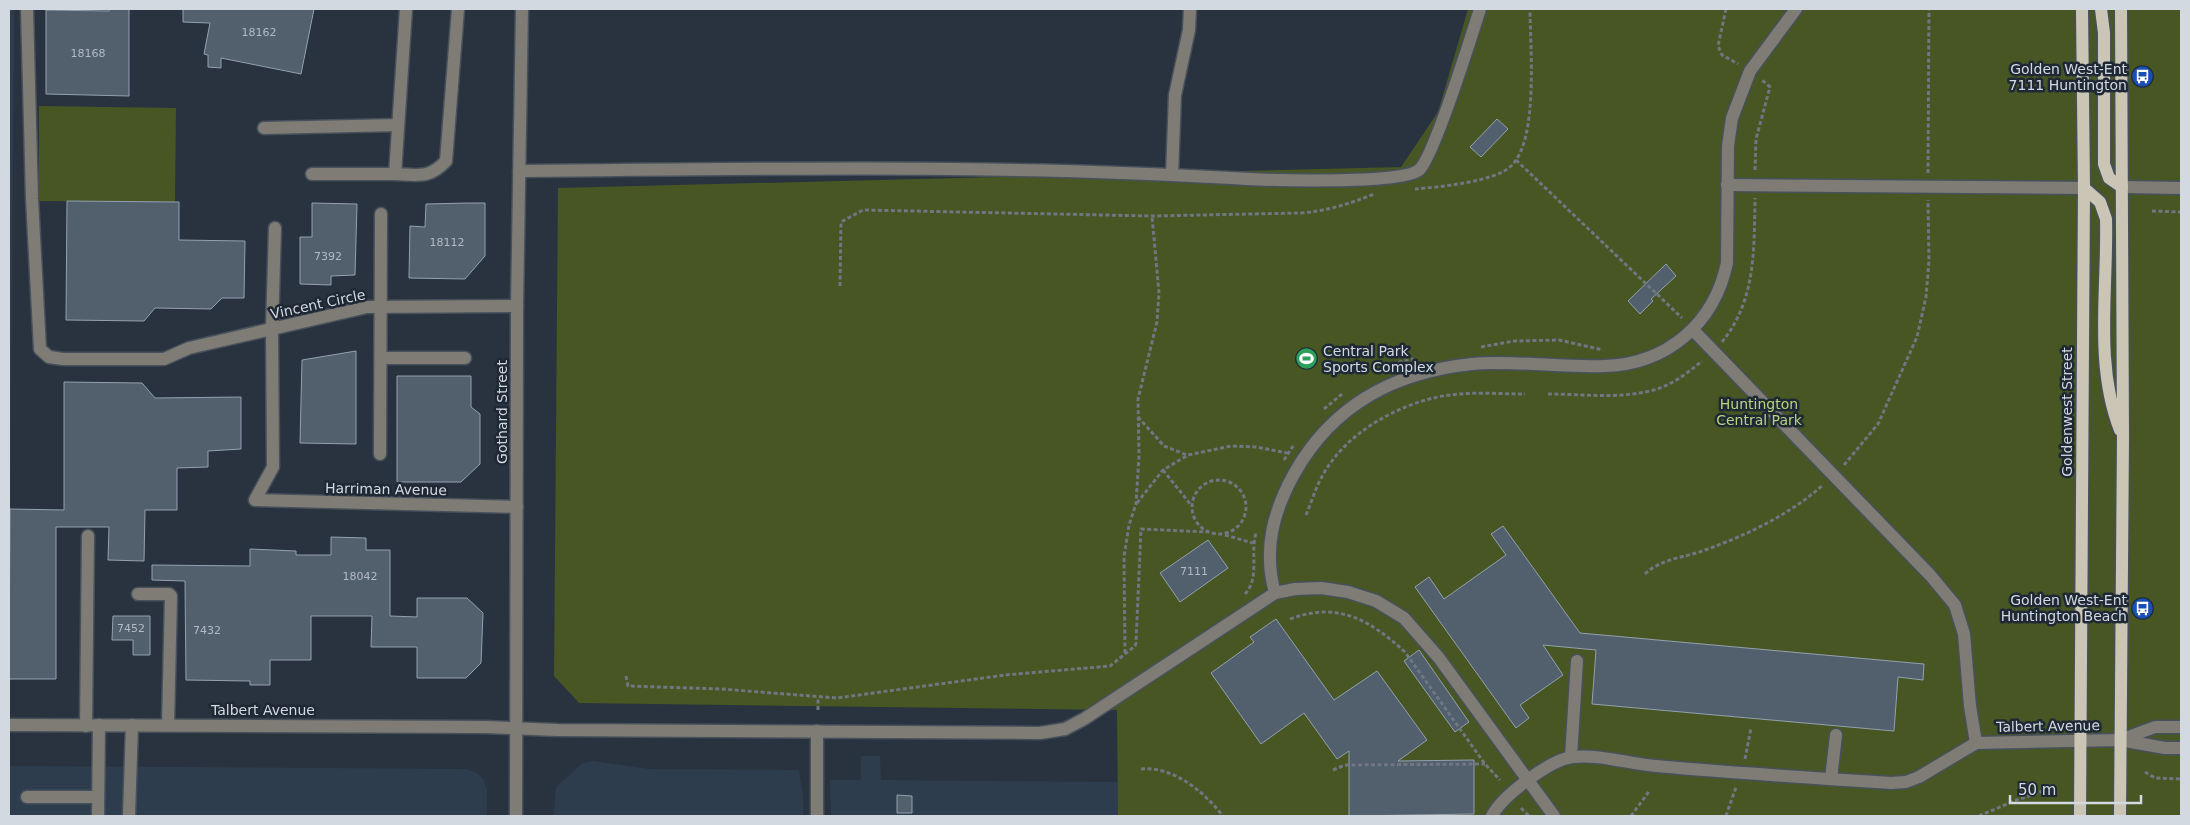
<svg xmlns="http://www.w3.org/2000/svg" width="2190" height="825" font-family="'DejaVu Sans',sans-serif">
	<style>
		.built { fill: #2d3d4e }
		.green { fill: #475623 }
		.building { fill: #525f6c; stroke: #94a1b0 }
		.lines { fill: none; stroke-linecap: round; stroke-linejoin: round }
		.minor-casing { stroke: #47515c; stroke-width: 15 }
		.major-casing { stroke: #47515c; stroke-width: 15 }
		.path { stroke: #6e7782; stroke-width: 3; stroke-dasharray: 4 2.5; stroke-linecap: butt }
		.minor { stroke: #7e7c74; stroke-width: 12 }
		.major { stroke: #cbc5b5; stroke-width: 12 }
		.labels { text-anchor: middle; stroke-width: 5; stroke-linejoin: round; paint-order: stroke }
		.number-label { font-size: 11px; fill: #b2bac4 }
		.poi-label { font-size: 14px; fill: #d2d9e1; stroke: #1e2935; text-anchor: end }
		.street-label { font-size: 14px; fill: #d2d9e1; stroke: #1e2935 }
		.park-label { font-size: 14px; fill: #b9d47f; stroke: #1e2935 }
	</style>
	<rect width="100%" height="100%" fill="#28333f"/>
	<g class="built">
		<polygon points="9,9 14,9 9,683"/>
		<polygon points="861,756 880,756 881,780 1119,782 1118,816 831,816 830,780 861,780"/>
		<polygon points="593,761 649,769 799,770 803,796 803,816 554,816 555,793 557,786 583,763"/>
		<polygon points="9,766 467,769 477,773 484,780 487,791 487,816 9,816"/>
	</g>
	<g class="green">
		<polygon points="1468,9 2181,9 2181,816 1118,816 1117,710 579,703 554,676 558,188 1401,167 1438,112"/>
		<polygon points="39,106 176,108 175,202 39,201"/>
	</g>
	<g class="building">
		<polygon points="109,9 129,9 129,96 46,94 46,10 109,11"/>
		<polygon points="183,9 314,9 301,74 221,58 221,68 208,67 208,55 204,54 210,23 183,22"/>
		<polygon points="1497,119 1508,129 1481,157 1470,147"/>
		<polygon points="67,201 179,202 179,240 245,241 244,298 222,298 211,309 155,308 144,321 66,320"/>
		<polygon points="312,203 357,204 355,275 331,276 331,285 300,284 300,237 312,237"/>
		<polygon points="468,203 485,203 485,256 465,279 409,278 410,226 425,227 426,204"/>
		<polygon points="1666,264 1676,276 1651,299 1653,301 1640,314 1628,301"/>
		<polygon points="356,351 356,444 300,443 302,360"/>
		<polygon points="397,376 471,376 471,407 480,414 480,464 461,482 397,482"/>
		<polygon points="64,382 142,383 155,398 241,397 241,449 208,451 208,467 177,468 177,510 145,510 144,561 108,560 109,527 56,527 56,679 9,679 10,509 64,510"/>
		<polygon points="1503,526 1580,633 1924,664 1923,680 1898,677 1894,731 1592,704 1596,650 1543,645 1563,675 1520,705 1529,718 1516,728 1415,587 1429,577 1444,599 1506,555 1491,534"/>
		<polygon points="331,537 366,538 366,550 390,550 390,616 417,617 417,598 467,598 483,613 481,663 466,678 417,678 417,647 371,647 372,616 311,616 311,660 270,660 270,685 250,685 250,681 186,680 185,581 152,580 152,565 250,566 250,549 296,551 296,555 331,555"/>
		<polygon points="1208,540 1228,568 1180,602 1160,573"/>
		<polygon points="113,616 150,616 150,655 133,655 133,640 112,640"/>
		<polygon points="1276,619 1334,700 1377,671 1427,740 1398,761 1474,760 1474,814 1349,816 1349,751 1337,759 1304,713 1261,744 1211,673 1254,642 1250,637"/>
		<polygon points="1419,650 1469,722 1455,732 1404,661"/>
		<polygon points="897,795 912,796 912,813 897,813"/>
	</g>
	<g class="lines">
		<defs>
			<g id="minor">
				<polyline points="27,9 32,199 40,349 49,357 63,359 164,359 189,348 367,307 517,306"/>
				<path d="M406,9L395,174C418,175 429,179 446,161L458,9"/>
				<polyline points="264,128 398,125"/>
				<path d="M519,171C756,169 994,164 1231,178C1261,180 1400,185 1419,170C1434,157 1472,34 1480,9"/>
				<polyline points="312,174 395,174"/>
				<polyline points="1172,175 1175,95 1189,30 1190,9"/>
				<polyline points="1727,185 2084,188"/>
				<polyline points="2122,187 2181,188"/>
				<polyline points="275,228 272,329 273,467 255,500 517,507"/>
				<polyline points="1693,330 1930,575 1955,605 1964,634 1970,706 1976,743"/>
				<polyline points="381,358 465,358"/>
				<polyline points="380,454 381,214"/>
				<path d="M1275,593C1263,550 1273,512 1294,474C1333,404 1395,372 1472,364C1517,360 1561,368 1605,366C1667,364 1714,324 1727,263L1728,146L1732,118L1750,71L1796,9"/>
				<polyline points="138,594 169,594 171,596 168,725"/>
				<polyline points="9,725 485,727 557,730 1040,733 1065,729 1084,719 1275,593 1295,589 1321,588 1348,592 1376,601 1404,618 1439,658 1554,816"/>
				<polyline points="86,726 88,536"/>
				<polyline points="2120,740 2155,727 2181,727"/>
				<polyline points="1571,757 1577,661"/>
				<polyline points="1831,779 1836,735"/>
				<polyline points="27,797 98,797"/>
				<polyline points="98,816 99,725"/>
				<polyline points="129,816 132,725"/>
				<polyline points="516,816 517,306 522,9"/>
				<polyline points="817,816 817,731"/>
				<path d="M1492,816C1502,796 1551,759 1573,757C1600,754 1629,764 1656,766C1734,773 1812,778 1891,783L1906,782L1919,777L1976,743L2120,740L2165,748H2181"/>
			</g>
			<g id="major">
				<polyline points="2101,9 2104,33 2104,164 2109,178 2122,187"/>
				<path d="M2084,188L2100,202L2106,219C2108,288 2094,364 2120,430"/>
				<polyline points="2080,816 2084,188 2082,9"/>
				<polyline points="2120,816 2123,437 2121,9"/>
			</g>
		</defs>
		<use href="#minor" class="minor-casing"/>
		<use href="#major" class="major-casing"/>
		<g class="path">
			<polyline points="1726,9 1718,46 1722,55 1738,64"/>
			<polyline points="1516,160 1682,318"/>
			<polyline points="1755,170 1756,139 1770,87 1762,80"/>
			<polyline points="1928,173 1929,9"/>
			<path d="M1415,189C1438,187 1495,182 1511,166C1539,140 1530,46 1530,9"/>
			<polyline points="2152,211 2181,212"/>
			<path d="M840,286L841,222L863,210L1152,216L1300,213C1327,211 1349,204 1374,194"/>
			<path d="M1722,342C1756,300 1754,250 1755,198"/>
			<polyline points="1481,347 1514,341 1559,340 1603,350"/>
			<polyline points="1387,369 1400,362 1414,359"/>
			<path d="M1548,394C1584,394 1625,400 1660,388C1676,382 1690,371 1702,361"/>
			<polyline points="1324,409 1342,394"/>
			<polyline points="1138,417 1164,446 1187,455"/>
			<polyline points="1284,460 1293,446"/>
			<polyline points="1844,465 1878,424 1917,337 1926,297 1929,261 1928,200"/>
			<polyline points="1163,470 1191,505"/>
			<circle cx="1219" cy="507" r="27"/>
			<polyline points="1137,503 1163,470 1188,455 1231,446 1256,447 1287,453"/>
			<path d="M1306,515C1312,501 1316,486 1324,473C1346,434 1395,406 1438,397C1466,391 1497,394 1525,394"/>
			<polyline points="1225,535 1253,543"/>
			<path d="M1645,574C1662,558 1684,558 1705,550C1747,535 1789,515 1823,485"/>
			<path d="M1245,594C1260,578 1250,553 1256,533"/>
			<path d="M1290,619C1338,601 1370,620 1405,652L1485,764L1500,780"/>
			<polyline points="1125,653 1124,557 1129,525 1136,504 1139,456 1138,399 1157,322 1159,293 1152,216"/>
			<polyline points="626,676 628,686 721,689 837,698 1005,675 1110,666 1135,646 1136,643 1141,529 1207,532"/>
			<polyline points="818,710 818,698"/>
			<polyline points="1745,759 1751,728"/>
			<path d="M1141,769C1174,766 1204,792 1223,816"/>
			<polyline points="1333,770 1345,765 1485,764"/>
			<polyline points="2145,772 2155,778 2181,779"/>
			<polyline points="1521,808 1529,816"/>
			<polyline points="1631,816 1650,790"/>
			<polyline points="1726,816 1736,787"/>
			<polyline points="1743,816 1743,815"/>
			<polyline points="1979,816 2014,801 2043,791 2052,785"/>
		</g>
		<use href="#minor" class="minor"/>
		<use href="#major" class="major"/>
	</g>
	<defs>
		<symbol id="bus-disc" viewBox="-11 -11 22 22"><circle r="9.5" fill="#1a4fb4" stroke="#1e2935"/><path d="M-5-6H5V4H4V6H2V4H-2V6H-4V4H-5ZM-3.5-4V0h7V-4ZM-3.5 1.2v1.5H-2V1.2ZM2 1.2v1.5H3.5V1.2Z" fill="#fff"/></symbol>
		<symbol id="stadium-disc" viewBox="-11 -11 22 22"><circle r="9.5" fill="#2e9e5b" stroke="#1e2935"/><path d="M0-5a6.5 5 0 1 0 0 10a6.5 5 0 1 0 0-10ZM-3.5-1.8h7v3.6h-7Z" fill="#fff"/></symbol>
	</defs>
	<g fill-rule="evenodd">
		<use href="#bus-disc" x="2130" y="64" width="25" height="25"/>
		<use href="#stadium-disc" x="1294" y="346" width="25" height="25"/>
		<use href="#bus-disc" x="2130" y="596" width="25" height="25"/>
	</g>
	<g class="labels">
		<g class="number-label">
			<text x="259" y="36">18162</text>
			<text x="88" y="57">18168</text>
			<text x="447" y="246">18112</text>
			<text x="328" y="260">7392</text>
			<text x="1194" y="575">7111</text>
			<text x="360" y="580">18042</text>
			<text x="131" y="632">7452</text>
			<text x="207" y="634">7432</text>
		</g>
		<g class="poi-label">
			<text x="2127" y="74">Golden West-Ent<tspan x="2127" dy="16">7111 Huntington</tspan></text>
			<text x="1323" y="356" text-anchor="start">Central Park<tspan x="1323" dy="16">Sports Complex</tspan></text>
			<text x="2127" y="605">Golden West-Ent<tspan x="2127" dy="16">Huntington Beach</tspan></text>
		</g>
		<g class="street-label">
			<text transform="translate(318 304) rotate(-12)" y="5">Vincent Circle</text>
			<text transform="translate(502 412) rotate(-90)" y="5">Gothard Street</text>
			<text transform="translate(2067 412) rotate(-90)" y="5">Goldenwest Street</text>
			<text transform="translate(386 489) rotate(1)" y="5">Harriman Avenue</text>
			<text x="263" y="715">Talbert Avenue</text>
			<text transform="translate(2048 726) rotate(-1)" y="5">Talbert Avenue</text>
		</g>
		<g class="park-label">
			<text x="1759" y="409">Huntington<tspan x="1759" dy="16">Central Park</tspan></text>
		</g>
	</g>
	<rect width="2190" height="825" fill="none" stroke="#d2d9e1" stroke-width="20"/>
	<path d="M2010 795v8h131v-8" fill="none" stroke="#d2d9e1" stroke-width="2.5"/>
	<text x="2018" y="795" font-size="15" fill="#d2d9e1" stroke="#1e2935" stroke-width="4" paint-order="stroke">50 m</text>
</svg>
